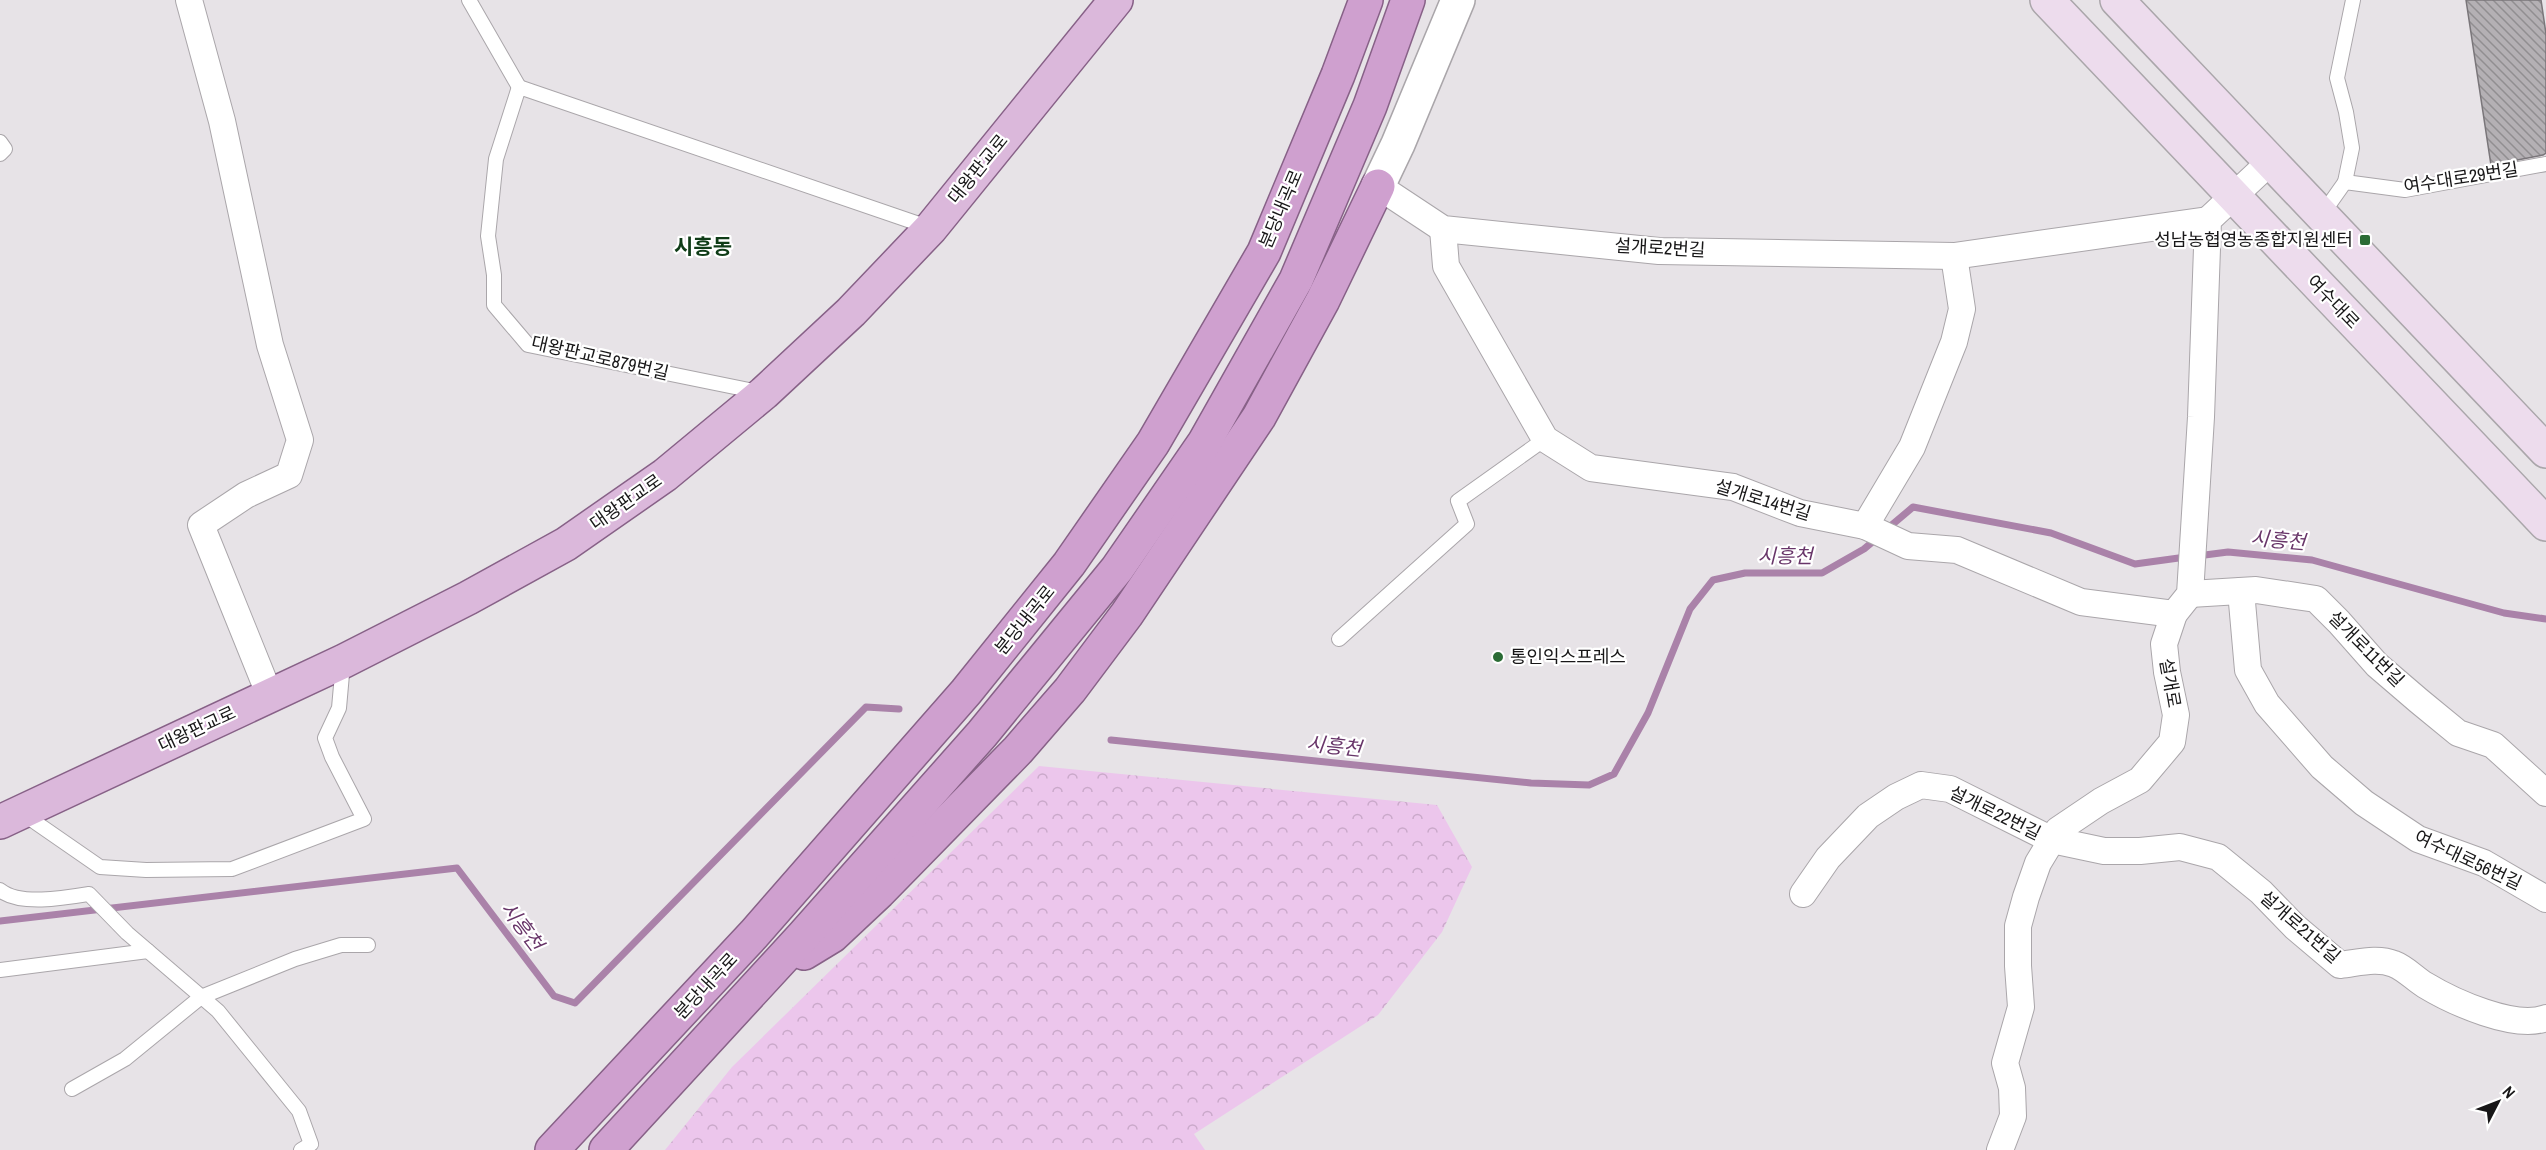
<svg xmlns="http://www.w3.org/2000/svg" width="2546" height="1150" font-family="'Archivo Narrow','Noto Sans KR',sans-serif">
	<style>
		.forest { fill: url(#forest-crowns) }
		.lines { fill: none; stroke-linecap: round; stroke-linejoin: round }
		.stream { stroke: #aa82a9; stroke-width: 7 }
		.building { fill: url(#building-back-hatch); stroke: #7a767a; stroke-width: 1.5 }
		.service-casing { stroke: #aaa6aa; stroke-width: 16 }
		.minor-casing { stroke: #aaa6aa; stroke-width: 28 }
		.tertiary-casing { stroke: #aaa6aa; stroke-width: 36 }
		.secondary-casing { stroke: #aaa6aa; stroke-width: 36 }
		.primary-casing { stroke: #876187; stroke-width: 36 }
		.trunk-casing { stroke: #876187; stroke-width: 36 }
		.service { stroke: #fff; stroke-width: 14 }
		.minor { stroke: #fff; stroke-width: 26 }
		.tertiary { stroke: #fff; stroke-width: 33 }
		.secondary { stroke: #eddced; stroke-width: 33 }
		.primary { stroke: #dbb8db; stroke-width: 33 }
		.trunk { stroke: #cfa0cf; stroke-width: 33 }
		.poi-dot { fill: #2b6c35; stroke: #fff; stroke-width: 2 }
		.labels { text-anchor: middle; stroke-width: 4.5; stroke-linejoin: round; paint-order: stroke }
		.street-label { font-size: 18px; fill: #181718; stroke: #fff }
		.poi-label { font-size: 18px; fill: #181718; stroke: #fff; text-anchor: end }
		.water-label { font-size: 20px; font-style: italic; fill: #683569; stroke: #fff }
		.quarter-label { font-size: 21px; font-weight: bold; fill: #0f3c17; stroke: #fff }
	</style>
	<defs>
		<pattern id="forest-crowns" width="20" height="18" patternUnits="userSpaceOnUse" patternTransform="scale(1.5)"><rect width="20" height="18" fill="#ecc6ec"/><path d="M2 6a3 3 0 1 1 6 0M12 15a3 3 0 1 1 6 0" fill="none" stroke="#caa9ca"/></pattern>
		<pattern id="building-back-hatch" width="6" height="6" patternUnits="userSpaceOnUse" patternTransform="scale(1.5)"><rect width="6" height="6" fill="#b4b0b4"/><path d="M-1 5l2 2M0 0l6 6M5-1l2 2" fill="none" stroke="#918e91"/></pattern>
	</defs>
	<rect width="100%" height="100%" fill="#e7e3e7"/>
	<polygon class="forest" points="1039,766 1437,805 1472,867 1442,932 1378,1015 1194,1134 1205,1150 665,1150 732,1067"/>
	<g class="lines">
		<g class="stream">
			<polyline points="1887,529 1913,507 2051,533 2135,564 2186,557"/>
			<polyline points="2197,556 2228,552 2312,560 2504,613 2546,619"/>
			<polyline points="1111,740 1531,783 1589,785 1614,774 1648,713 1690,609 1713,580 1745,573 1822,573 1864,549 1876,539"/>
			<polyline points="0,921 457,868 554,996 575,1003 866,707 899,709"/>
		</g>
	</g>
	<polygon class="building" points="2466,0 2541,0 2546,34 2546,153 2543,155 2491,165"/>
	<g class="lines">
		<defs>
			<g id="service">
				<polyline points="469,0 519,87"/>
				<polyline points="0,142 5,149 0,154"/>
				<polyline points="2345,182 2352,148 2346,112 2337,78 2353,0"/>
				<polyline points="2321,216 2345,182 2405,190 2546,164"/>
				<polyline points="759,392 528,345 494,305 494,275 488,236 496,159 519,87 931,228"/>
				<polyline points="1339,639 1467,524 1458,501 1545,439"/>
				<polyline points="22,813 100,867 146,870 232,869 364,819 332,757 325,738 339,708 343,663"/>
				<path d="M0,890C19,906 65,898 89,894L127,933L218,1011L299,1111L311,1144L301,1150"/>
				<polyline points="0,970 148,951"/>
				<polyline points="72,1089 125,1059 201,997 295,959 341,945 368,945"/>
			</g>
			<g id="minor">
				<polyline points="189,0 222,121 270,345 300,440 289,475 246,495 201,525 270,696"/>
				<polyline points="1378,186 1443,229 1659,251 1954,256 2208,220"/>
				<polyline points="1443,229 1446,266 1545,439 1591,468 1733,487 1800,513 1865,526 1908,546 1957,550 2081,602 2174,614"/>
				<polyline points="1865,526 1912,447 1954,342 1962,309 1954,256"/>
				<polyline points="2241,591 2248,670 2267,704 2322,767 2364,803 2418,839 2484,863 2546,899"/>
				<polyline points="2190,594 2256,590 2316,599 2339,622 2377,665 2419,701 2458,733 2493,745 2546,793"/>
				<path d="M1803,894L1828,858L1868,816L1896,797L1921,785L1950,789L2052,840L2104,851H2140L2180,847L2218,857L2261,892L2295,927L2340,965C2358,963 2377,957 2394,964C2405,968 2415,979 2425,985C2453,1002 2515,1030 2546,1018"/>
				<polyline points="2000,1150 2013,1116 2012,1088 2005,1063 2021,1007 2018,966 2018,926 2026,897 2038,863 2058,830 2101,801 2140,780 2172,742 2176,715 2167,672 2164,644 2174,614 2190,594 2201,417 2208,220 2270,162"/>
			</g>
			<polyline id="tertiary" points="1378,186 1398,144 1458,0"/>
			<g id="secondary">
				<polyline points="2047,0 2546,524"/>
				<polyline points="2117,0 2546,451"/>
			</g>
			<polyline id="primary" points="0,822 344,661 468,598 566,544 665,475 764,393 851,312 931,228 1116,0"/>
			<g id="trunk">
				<polyline points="804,953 832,936 879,892 1018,750 1070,690 1127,614 1259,417 1323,300 1378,186"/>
				<polyline points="552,1150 754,934 966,692 1069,564 1153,443 1264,252 1338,75 1366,0"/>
				<polyline points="606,1150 803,936 982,734 1117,569 1204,443 1296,280 1370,106 1408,0"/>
			</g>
		</defs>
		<use href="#service" class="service-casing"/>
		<use href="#minor" class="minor-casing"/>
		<use href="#tertiary" class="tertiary-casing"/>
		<use href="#secondary" class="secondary-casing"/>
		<use href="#primary" class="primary-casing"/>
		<use href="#trunk" class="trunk-casing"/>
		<use href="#service" class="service"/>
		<use href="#minor" class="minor"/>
		<use href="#tertiary" class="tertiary"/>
		<use href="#secondary" class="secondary"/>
		<use href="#primary" class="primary"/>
		<use href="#trunk" class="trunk"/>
	</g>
	<g class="poi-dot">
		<rect x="2359" y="234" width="12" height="12" rx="3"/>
		<circle cx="1498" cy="657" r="6"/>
	</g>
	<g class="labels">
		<g class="street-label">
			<text transform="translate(978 169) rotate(-51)" y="6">대왕판교로</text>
			<text transform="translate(2461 178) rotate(-9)" y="6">여수대로29번길</text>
			<text transform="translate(1281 209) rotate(-67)" y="6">분당내곡로</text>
			<text transform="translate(1660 248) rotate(3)" y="6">설개로2번길</text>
			<text transform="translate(2333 302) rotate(46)" y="6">여수대로</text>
			<text transform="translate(600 358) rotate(13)" y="6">대왕판교로879번길</text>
			<text transform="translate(1763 500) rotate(17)" y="6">설개로14번길</text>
			<text transform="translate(626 502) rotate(-35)" y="6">대왕판교로</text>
			<text transform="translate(1025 620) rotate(-51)" y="6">분당내곡로</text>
			<text transform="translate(2366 649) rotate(45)" y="6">설개로11번길</text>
			<text transform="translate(2170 683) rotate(80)" y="6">설개로</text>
			<text transform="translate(197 729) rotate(-25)" y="6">대왕판교로</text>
			<text transform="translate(1995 813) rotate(26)" y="6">설개로22번길</text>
			<text transform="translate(2468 860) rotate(25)" y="6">여수대로56번길</text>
			<text transform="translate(2300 927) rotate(41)" y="6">설개로21번길</text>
			<text transform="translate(706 986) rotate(-47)" y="6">분당내곡로</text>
		</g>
		<g class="poi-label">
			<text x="2353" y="246">성남농협영농종합지원센터</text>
			<text x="1510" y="663" text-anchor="start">통인익스프레스</text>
		</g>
		<g class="water-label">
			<text transform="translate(2278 540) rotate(5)" y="7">시흥천</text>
			<text x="1785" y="563">시흥천</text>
			<text transform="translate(1334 746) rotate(6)" y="7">시흥천</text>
			<text transform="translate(522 926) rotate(53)" y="7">시흥천</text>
		</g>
		<g class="quarter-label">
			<text x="703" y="254">시흥동</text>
		</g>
	</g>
	<g transform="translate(2498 1102) rotate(48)" stroke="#ffffff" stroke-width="4.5" paint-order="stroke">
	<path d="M0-4.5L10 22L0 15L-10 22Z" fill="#181718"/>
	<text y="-9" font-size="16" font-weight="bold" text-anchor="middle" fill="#181718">N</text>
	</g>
</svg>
